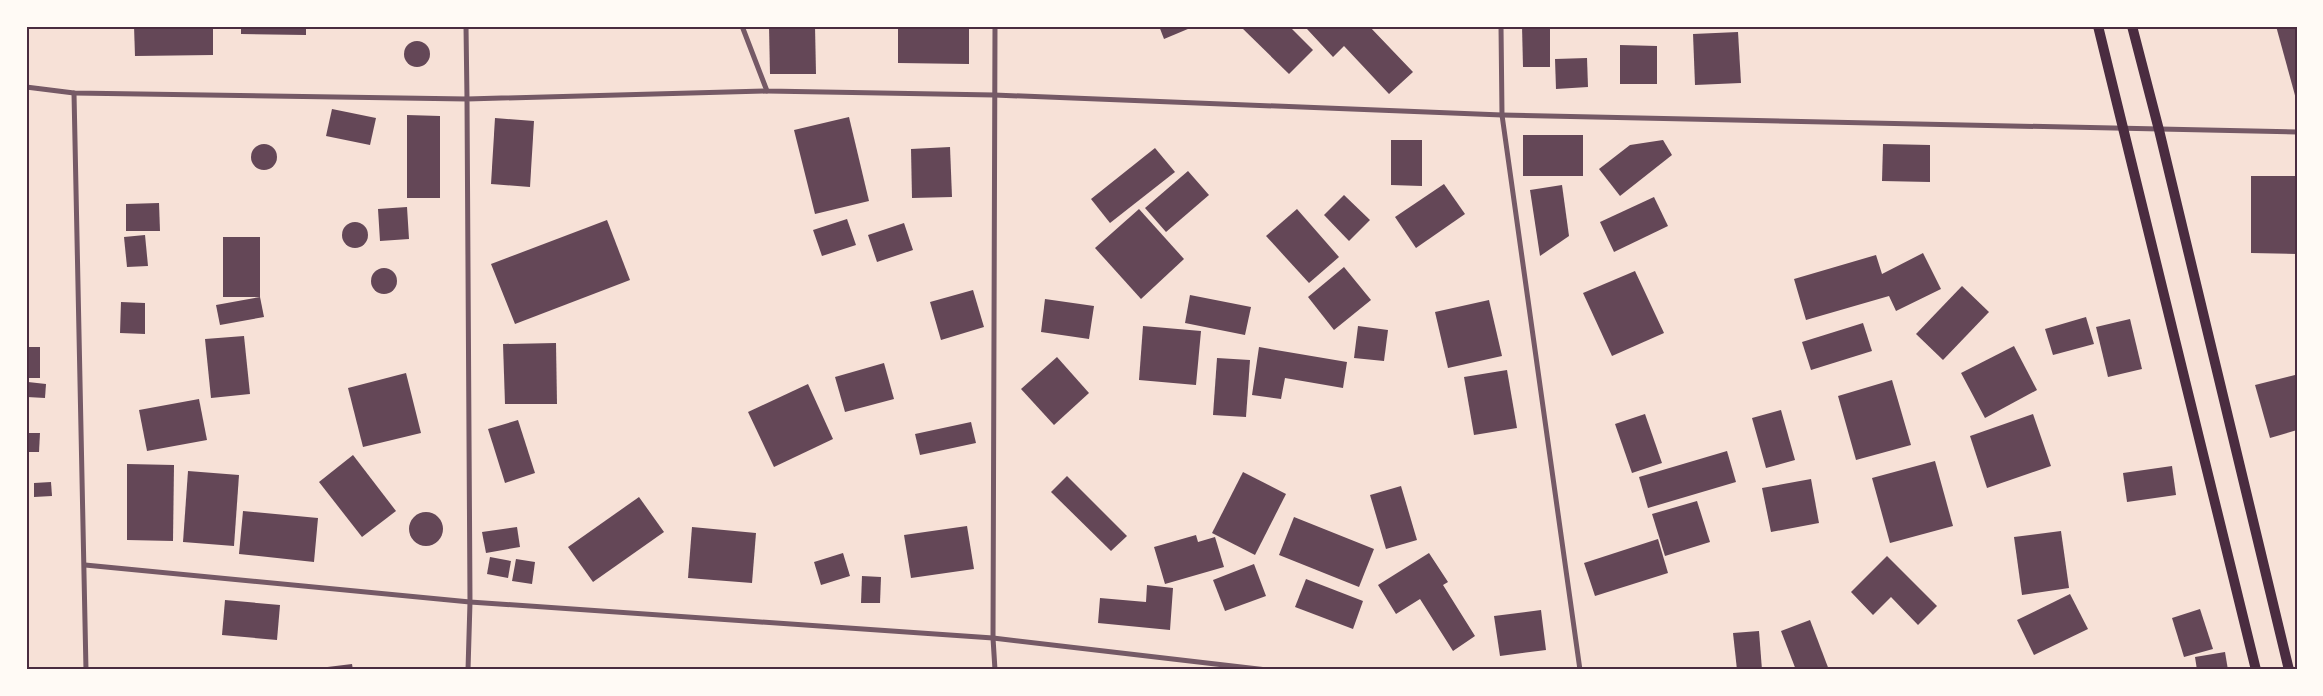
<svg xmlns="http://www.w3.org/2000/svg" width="2323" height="696" font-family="Lato,sans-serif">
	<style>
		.building { fill: #644757 }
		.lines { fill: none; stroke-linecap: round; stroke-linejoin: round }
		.minor { stroke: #755966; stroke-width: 5 }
		.secondary { stroke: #4a2c40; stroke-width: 10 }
		.neatline { fill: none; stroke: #4a2c40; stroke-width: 2 }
	</style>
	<rect width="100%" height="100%" fill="#f7e1d7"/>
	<g class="building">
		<polygon points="134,26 213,26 213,55 135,56"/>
		<polygon points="241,26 306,26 306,35 241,34"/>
		<polygon points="769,26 815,26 816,74 770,74"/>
		<polygon points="898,26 969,26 969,64 898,63"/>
		<polygon points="1159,26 1195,26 1164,39"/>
		<polygon points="1240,26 1289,26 1313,50 1289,74"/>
		<polygon points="1310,26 1369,26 1413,72 1389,94 1344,46 1333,57 1307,29"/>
		<polygon points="1522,26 1550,26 1550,67 1523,67"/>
		<polygon points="2276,26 2297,26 2297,99 2296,99"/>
		<polygon points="1738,32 1741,83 1695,85 1693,34"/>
		<circle cx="417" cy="54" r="13"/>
		<polygon points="1620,45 1657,46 1657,84 1620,84"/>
		<polygon points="1587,58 1588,87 1556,89 1555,59"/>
		<polygon points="332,109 376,118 370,145 326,136"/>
		<polygon points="407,115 440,116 440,198 407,198"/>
		<polygon points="849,117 869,201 815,214 794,130"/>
		<polygon points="495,118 534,121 530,187 491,184"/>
		<rect x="1523" y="135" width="60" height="41"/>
		<polygon points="1391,140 1422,140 1422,186 1391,185"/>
		<polygon points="1663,140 1672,155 1620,196 1599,169 1630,145"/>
		<polygon points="1883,144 1930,145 1930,182 1882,181"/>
		<circle cx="264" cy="157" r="13"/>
		<polygon points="950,147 952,197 912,198 911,149"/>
		<polygon points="1155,148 1175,172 1110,223 1091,199"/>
		<polygon points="1188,171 1209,195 1166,232 1145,208"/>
		<polygon points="2251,176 2297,176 2297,254 2251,253"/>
		<polygon points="1444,184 1465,214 1416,248 1395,217"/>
		<polygon points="1562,185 1569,236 1540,256 1530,190"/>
		<polygon points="1344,195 1370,220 1349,241 1324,215"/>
		<polygon points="1654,197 1668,226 1614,252 1600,222"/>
		<polygon points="159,203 160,231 126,231 126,204"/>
		<polygon points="407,207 409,239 380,241 378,209"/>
		<polygon points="1139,209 1184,259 1141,299 1095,248"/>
		<polygon points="1297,209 1339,257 1309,283 1266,236"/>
		<polygon points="847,219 856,245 822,256 813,230"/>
		<polygon points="607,220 630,280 515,324 491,264"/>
		<circle cx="355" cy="235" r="13"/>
		<polygon points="904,223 913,250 877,262 868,235"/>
		<polygon points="145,235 148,266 127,267 124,237"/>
		<rect x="223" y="237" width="37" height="60"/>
		<polygon points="1923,253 1941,289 1896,311 1889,296 1806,320 1794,279 1876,255 1882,274"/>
		<polygon points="1344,267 1371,300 1334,330 1308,297"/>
		<circle cx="384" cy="281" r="13"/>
		<polygon points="1635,271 1664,333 1612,356 1583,293"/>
		<polygon points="1962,286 1989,312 1943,360 1916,334"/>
		<polygon points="973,290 984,327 941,340 930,302"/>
		<polygon points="1190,295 1251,307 1245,335 1185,323"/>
		<polygon points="260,297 264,317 220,325 216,305"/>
		<polygon points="1045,299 1094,306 1089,339 1041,332"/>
		<polygon points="1489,300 1502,356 1448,368 1435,312"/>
		<polygon points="121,302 145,303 145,334 120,333"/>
		<polygon points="2086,317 2094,344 2053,355 2045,329"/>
		<polygon points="2130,319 2142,369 2108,377 2096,327"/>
		<polygon points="1863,323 1872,351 1811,370 1802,342"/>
		<polygon points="1143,326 1201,331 1196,385 1139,380"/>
		<polygon points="1358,326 1388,330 1384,361 1354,358"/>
		<polygon points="244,336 250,394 211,398 205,339"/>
		<polygon points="556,343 557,404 505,404 503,344"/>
		<polygon points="2014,346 2037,390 1985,418 1961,373"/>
		<rect x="26" y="347" width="14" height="31"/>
		<polygon points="1259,347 1347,362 1343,388 1285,378 1281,399 1252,395"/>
		<polygon points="1057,357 1089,393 1054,425 1021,389"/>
		<polygon points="1217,358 1250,360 1246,417 1213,415"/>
		<polygon points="884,363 894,399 845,412 835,377"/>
		<polygon points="1507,370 1517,428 1474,435 1464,377"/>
		<polygon points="406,373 421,433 363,447 348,388"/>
		<polygon points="2295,375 2297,382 2297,430 2270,438 2255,385"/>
		<polygon points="1892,380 1911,445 1856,460 1838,396"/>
		<polygon points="28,382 46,384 45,398 27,397"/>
		<polygon points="808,384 833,439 774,467 748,412"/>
		<polygon points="199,399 207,440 147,451 139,410"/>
		<polygon points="1781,410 1795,460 1766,468 1752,418"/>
		<polygon points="1645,414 1662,463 1632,473 1615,424"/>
		<polygon points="2033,414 2051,466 1987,488 1970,436"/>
		<polygon points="518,420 535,473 505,483 488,429"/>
		<polygon points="971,422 976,443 920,455 915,434"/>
		<polygon points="28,433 40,433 39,452 28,452"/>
		<polygon points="1727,451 1736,482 1648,508 1639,477"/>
		<polygon points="353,455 396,511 362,537 319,482"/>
		<polygon points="1935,461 1953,526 1890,543 1872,478"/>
		<polygon points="127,464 174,465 173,541 127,540"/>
		<polygon points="2172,466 2176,495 2127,502 2123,473"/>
		<polygon points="188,471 239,475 234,546 183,542"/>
		<polygon points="1243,472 1286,494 1255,555 1212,533"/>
		<polygon points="1067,476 1127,536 1111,551 1051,492"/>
		<polygon points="1811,479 1819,523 1771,532 1762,488"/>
		<polygon points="51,482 52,496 34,497 34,483"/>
		<polygon points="1401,486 1417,540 1386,549 1370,495"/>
		<polygon points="639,497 664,532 593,582 568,547"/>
		<polygon points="1697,501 1710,542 1665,556 1652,514"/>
		<polygon points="243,511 318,518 314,562 239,554"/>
		<circle cx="426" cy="529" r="17"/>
		<polygon points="1294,517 1374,549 1359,587 1279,555"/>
		<polygon points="967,526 974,569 911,578 904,535"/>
		<polygon points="517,527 520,547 486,553 482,532"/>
		<polygon points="692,527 756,533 752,583 688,578"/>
		<polygon points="2061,531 2069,588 2022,595 2014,537"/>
		<polygon points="1196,535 1198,542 1215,537 1224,567 1165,584 1154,547"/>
		<polygon points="1658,539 1668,573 1595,596 1584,563"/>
		<polygon points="843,553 850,576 821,585 814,562"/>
		<polygon points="1429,553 1448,582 1443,585 1475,636 1453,651 1420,599 1396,614 1378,585"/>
		<polygon points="1887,556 1937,606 1918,625 1891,597 1873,615 1851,592"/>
		<polygon points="490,557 511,561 508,578 487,574"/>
		<polygon points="516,559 535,562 532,584 512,581"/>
		<polygon points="1254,564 1266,596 1225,611 1213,580"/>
		<polygon points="862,576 881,577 880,603 861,603"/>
		<polygon points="1306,579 1363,601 1353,629 1295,607"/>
		<polygon points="1147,585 1173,588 1170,630 1098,623 1100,598 1146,602"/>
		<polygon points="2070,594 2088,629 2034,655 2017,620"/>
		<polygon points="225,600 280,605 277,640 222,635"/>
		<polygon points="2200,609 2213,649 2184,657 2172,618"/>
		<polygon points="1541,610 1546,650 1500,656 1494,616"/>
		<polygon points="1810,620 1829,670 1796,670 1781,631"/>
		<polygon points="1759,631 1762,670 1737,670 1733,633"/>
		<polygon points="2225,652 2228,670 2197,670 2195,657"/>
		<polygon points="352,664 353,670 312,670 311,669"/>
	</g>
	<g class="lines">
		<g class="minor">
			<polyline points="742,26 767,91 994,95 1502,115 2297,132"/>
			<polyline points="995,26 993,638 995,670"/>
			<polyline points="1501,26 1502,115 1580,670"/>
			<polyline points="26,87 74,93 467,99 466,26"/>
			<polyline points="74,93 86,670"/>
			<polyline points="85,565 470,602 993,638 1267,670"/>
			<polyline points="468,670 470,602 467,99 767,91"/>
		</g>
		<g class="secondary">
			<polyline points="2098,26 2256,670"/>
			<polyline points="2132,26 2159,130 2289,670"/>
		</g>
	</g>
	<rect width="2323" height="696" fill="none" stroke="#fffaf5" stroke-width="55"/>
	<rect x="28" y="28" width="2268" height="640" class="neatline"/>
</svg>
